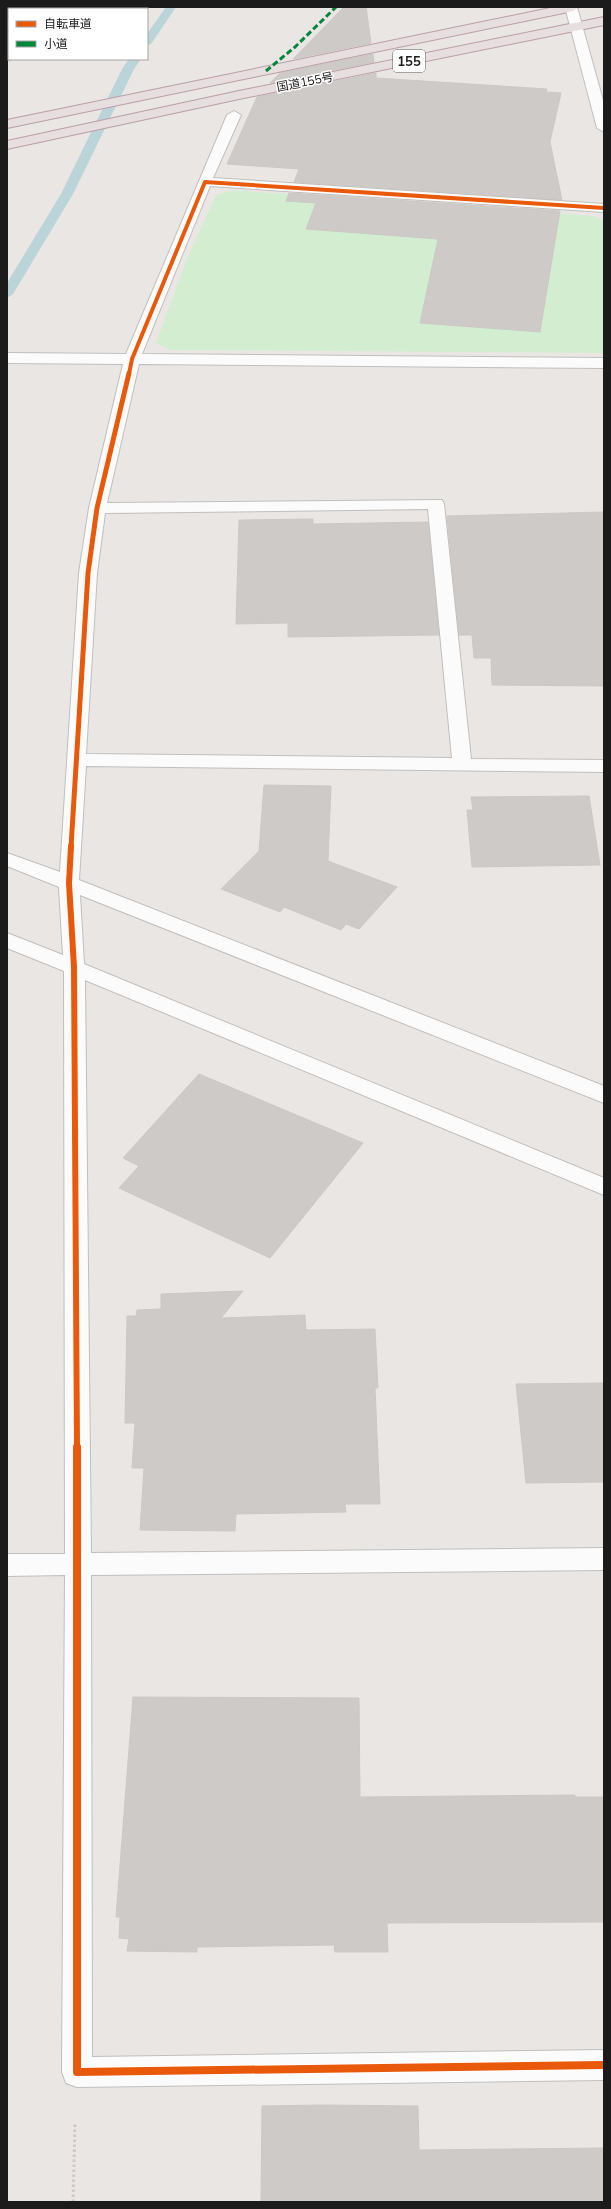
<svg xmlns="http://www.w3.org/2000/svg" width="611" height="2209" font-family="Mulish,'Noto Sans JP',sans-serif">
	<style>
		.park { fill: #d3edd1 }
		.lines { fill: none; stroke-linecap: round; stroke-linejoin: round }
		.stream { fill: #bad4d8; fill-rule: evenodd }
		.building { fill: #cecac8; stroke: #ccc8c5 }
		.minor-casing { stroke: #c0bfbe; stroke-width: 2 }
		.highway-casing { stroke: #ba9ea7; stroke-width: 2 }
		.path { stroke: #d3c6c5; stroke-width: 3; stroke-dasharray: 2.5 2.5; stroke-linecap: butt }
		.minor { fill: #fcfbfb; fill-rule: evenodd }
		.highway { fill: #e7dee0; fill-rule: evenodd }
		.quiet { stroke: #00873e; stroke-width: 3; stroke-dasharray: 6 3; stroke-linecap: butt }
		.cycleway-far3-casing { stroke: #fff; stroke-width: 5.5 }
		.cycleway-far2-casing { stroke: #fff; stroke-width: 7 }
		.cycleway-far1-casing { stroke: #fff; stroke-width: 8 }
		.cycleway-casing { stroke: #fff; stroke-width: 10 }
		.cycleway-far3 { stroke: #e8590c; stroke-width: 4 }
		.cycleway-far2 { stroke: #e8590c; stroke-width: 5 }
		.cycleway-far1 { stroke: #e8590c; stroke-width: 6 }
		.cycleway { stroke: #e8590c; stroke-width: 8 }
		.labels { text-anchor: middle; stroke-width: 3; stroke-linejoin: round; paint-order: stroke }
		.far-street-label { font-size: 12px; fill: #1b1b1b; stroke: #fff }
		.shield { fill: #fff; stroke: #5f5f5f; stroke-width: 1 }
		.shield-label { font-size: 13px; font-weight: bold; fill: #1b1b1b }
	</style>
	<rect width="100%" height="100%" fill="#e9e6e3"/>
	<polygon class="park" points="231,190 594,216 604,221 604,353 170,350 156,343 187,259 216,195"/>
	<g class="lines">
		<g class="stream">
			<polygon points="166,7 176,7 151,44 147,45 147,34"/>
			<polygon points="129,59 141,59 134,69 73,194 13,294 7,298 7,283 61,194 122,69"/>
		</g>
	</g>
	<g class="building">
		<polygon points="344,7 366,7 371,43 293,59"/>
		<polygon points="373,54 374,62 270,83 280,73"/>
		<polygon points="376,73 376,78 547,89 546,92 561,93 550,142 562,200 294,182 299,169 227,164 257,97"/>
		<polygon points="289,193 560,211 540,332 420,323 438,239 306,229 316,203 286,201"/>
		<polygon points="604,512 604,686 492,685 491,658 474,658 472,635 459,635 447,516"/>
		<polygon points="313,519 313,524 428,522 439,635 288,637 288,623 236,624 239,520"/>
		<polygon points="264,785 331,786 328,861 397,887 359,929 346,924 341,930 284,907 280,912 221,889 259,851"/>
		<polygon points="589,796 600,865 472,867 467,810 473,810 471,797"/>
		<polygon points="199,1074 363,1143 270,1258 119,1188 139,1166 123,1158"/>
		<polygon points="243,1291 221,1318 305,1315 306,1330 375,1329 378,1388 375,1388 380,1504 345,1504 346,1512 236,1514 235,1531 140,1530 144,1468 132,1468 135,1423 125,1423 127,1316 136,1316 137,1310 161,1309 161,1294"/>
		<polygon points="604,1383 604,1482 526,1483 516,1384"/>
		<polygon points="133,1697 359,1698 360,1797 575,1795 575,1797 604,1797 604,1922 387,1923 388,1952 335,1952 334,1945 197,1947 197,1952 127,1951 129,1939 119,1938 120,1917 116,1917"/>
		<polygon points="322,2105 418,2106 419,2150 604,2148 604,2202 261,2202 262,2106"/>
	</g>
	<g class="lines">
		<defs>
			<g id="minor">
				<polygon points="43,7 56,7 55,9 42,9"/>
				<polygon points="565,7 577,7 604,104 604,132 597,128"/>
				<rect x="7" y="14" width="2" height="8"/>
				<polygon points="9,50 9,59 12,59 7,61 7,51"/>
				<path d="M234,111L241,115L213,178L604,204V212L210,186L142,354L604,358V368L139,364L107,503L442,500L444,504L471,759L604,760V772L86,766L79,880L604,1086V1103L80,895L84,964L604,1178V1195L85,980L91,1553L604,1548V1570L91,1575L92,2057L604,2050V2080L77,2087L66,2083L62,2072L65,1575L7,1576V1554H65L64,971L7,948V933L63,955L59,887L7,866V853L60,872L79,573L89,508L123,364L7,363V353L126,354L227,115ZM428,509L452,758L86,754L97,573L105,513Z"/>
			</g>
			<g id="highway">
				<polygon points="555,7 579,7 573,11 7,128 7,120"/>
				<polygon points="604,17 604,25 239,99 7,149 7,141 239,91"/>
			</g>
		</defs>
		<use href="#minor" class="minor-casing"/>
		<use href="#highway" class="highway-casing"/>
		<polyline class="path" points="73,2202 75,2123"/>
		<use href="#minor" class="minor"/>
		<use href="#highway" class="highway"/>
		<polyline class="quiet" points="266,71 295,47 336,7"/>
		<defs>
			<polyline id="cycleway-far3" points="129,374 132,359 205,182 604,208"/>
			<polyline id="cycleway-far2" points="71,847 88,573 97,508 129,373"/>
			<polyline id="cycleway-far1" points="71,846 69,883 74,967 77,1448"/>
			<polyline id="cycleway" points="77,1447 77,2072 604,2065"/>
		</defs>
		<use href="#cycleway-far3" class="cycleway-far3-casing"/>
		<use href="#cycleway-far2" class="cycleway-far2-casing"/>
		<use href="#cycleway-far1" class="cycleway-far1-casing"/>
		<use href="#cycleway" class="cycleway-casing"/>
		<use href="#cycleway-far3" class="cycleway-far3"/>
		<use href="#cycleway-far2" class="cycleway-far2"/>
		<use href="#cycleway-far1" class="cycleway-far1"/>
		<use href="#cycleway" class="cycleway"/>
	</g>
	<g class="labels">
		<g class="far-street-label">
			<text transform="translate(305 82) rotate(-11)" y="4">国道155号</text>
		</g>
		<rect class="shield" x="393" y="50" width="32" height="22" rx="3"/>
		<g class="shield-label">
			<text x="409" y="66">155</text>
		</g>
	</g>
	<rect width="611" height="2209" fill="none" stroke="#1b1b1b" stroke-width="16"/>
	<rect x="8" y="8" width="140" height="52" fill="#ffffff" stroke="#a4a4a4"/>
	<rect x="16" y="21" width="20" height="6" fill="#e8590c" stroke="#a4a4a4"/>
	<text x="44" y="28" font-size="12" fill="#1b1b1b">自転車道</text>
	<rect x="16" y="41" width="20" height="6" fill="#00873e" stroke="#a4a4a4"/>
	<text x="44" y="48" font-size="12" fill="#1b1b1b">小道</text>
</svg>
